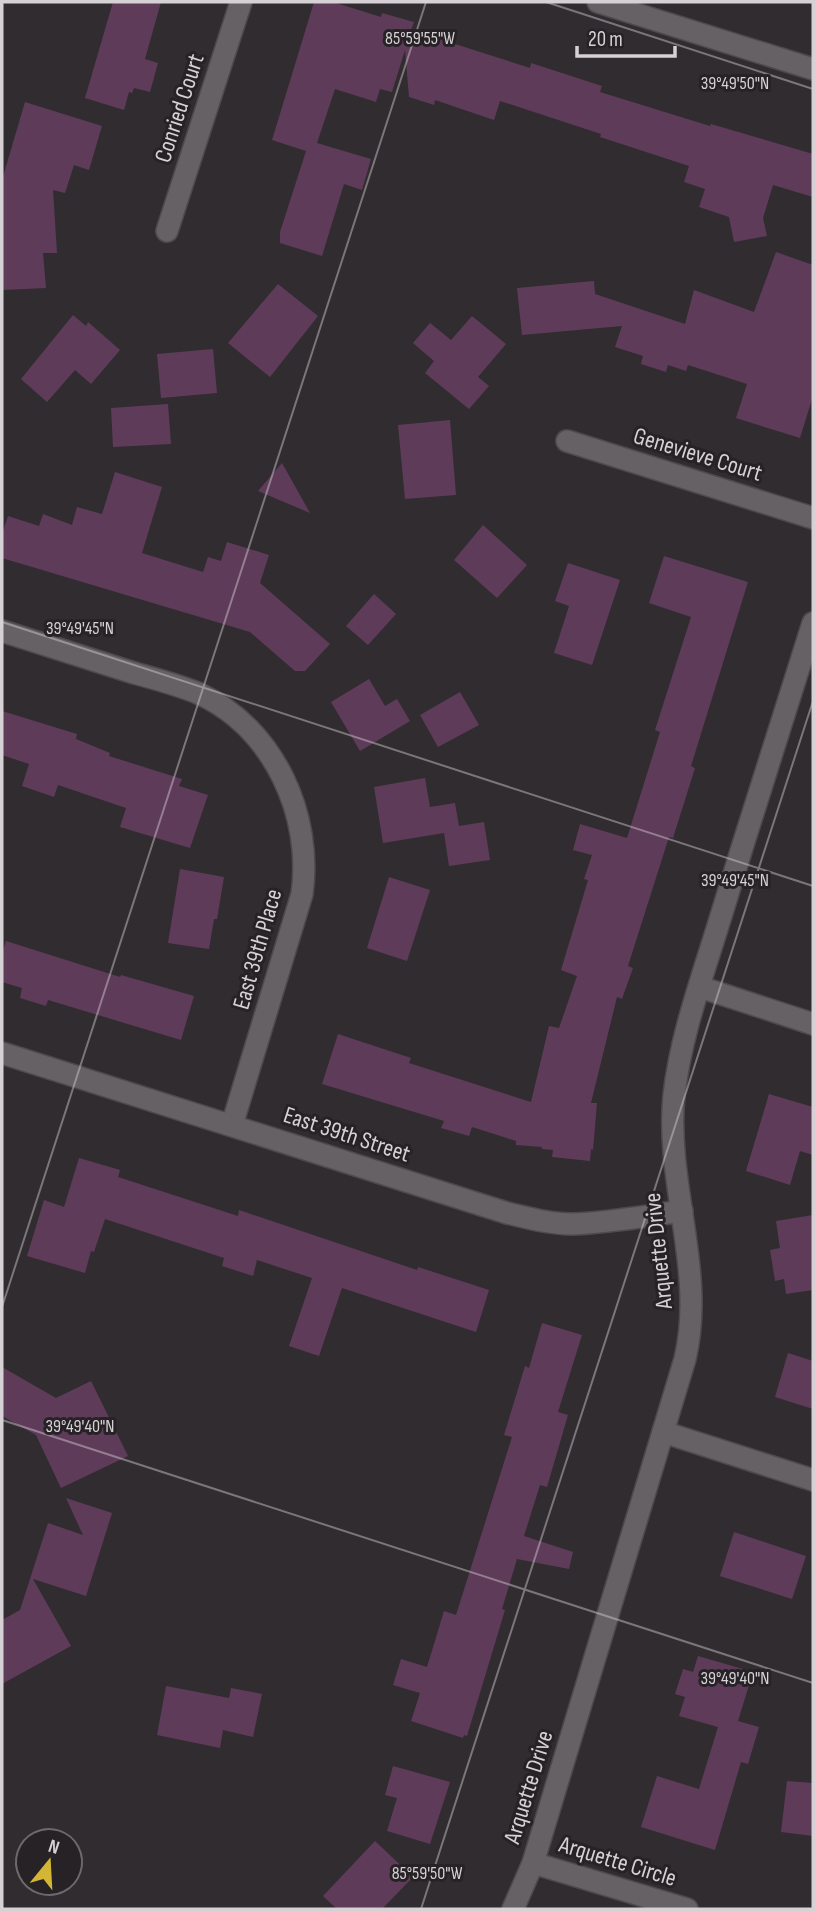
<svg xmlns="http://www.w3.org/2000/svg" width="815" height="1911" font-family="'Sofia Sans Condensed',sans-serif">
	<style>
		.building { fill: #5f3b5a }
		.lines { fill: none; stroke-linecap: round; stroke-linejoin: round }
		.minor-casing { stroke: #4e494d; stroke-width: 24 }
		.minor { stroke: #666165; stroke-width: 21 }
		.ticks { fill: none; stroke: #d5d1d4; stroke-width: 2; stroke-opacity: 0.45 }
		.labels { text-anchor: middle; stroke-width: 6; stroke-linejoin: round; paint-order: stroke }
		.street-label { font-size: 24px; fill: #d5d1d4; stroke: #272226 }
		.ticks-label { font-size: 18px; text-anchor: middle; fill: #d5d1d4; stroke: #272226; stroke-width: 6; stroke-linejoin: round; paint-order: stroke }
	</style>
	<rect width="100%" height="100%" fill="#312c30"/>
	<g class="building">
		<polygon points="113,2 161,2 145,59 158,63 150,92 134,88 132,93 129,92 124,110 85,98"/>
		<polygon points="314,2 333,2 381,17 382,13 414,22 411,30 530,68 531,63 602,86 600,92 710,126 711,124 813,154 813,197 773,185 763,218 767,236 734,242 729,217 699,207 705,189 684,182 689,166 600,137 601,134 500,101 494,120 435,100 434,105 409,97 405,50 392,92 380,89 376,102 335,89 317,143 371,159 362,190 344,184 322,256 280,243 280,232 306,151 272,140"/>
		<polygon points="25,102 102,126 89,170 74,165 65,193 53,190 57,253 43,253 46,288 2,290 2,180"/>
		<polygon points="776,252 813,265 813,396 800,438 736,418 747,384 688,365 686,371 668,365 666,372 641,364 643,356 615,347 622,326 522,335 517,288 594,281 595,294 685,324 694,290 754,312"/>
		<polygon points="278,284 318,316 270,377 228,343"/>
		<polygon points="73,315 86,326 88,322 120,350 91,384 75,370 47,402 21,379"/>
		<polygon points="472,316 506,344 478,377 489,386 469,409 425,373 434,361 413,343 430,323 451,340"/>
		<polygon points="213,349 217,393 161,398 157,354"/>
		<polygon points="168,404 171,444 113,447 111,408"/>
		<polygon points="450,420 456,495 405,499 398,425"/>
		<polygon points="282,463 310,513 258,491"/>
		<polygon points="115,472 162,487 142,553 203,572 208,557 221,561 227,542 269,555 260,583 330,644 305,671 295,671 250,632 2,558 2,534 8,516 39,526 43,514 72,525 77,507 102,514"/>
		<polygon points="483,525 527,565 497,598 454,560"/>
		<polygon points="664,556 748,582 691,766 695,768 673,838 669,837 628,966 633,968 622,999 617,997 591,1103 597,1103 593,1150 591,1149 590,1161 552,1157 553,1150 542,1149 542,1147 516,1145 516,1141 472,1127 469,1136 441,1128 444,1121 322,1084 338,1034 411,1058 409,1063 531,1102 549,1026 559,1028 577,976 561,970 588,880 584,879 592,855 573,850 580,824 627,838 660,732 655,730 691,617 649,603"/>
		<polygon points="568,563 620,580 592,665 554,653 569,606 555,601"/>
		<polygon points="374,594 396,614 368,645 346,626"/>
		<polygon points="369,679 385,706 397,699 410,721 360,751 331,702"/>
		<polygon points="460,692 479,725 438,747 420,715"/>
		<polygon points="2,711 77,734 76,739 110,753 109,756 182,779 179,786 208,795 190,848 120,827 126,808 58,785 54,797 22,786 29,764 2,755"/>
		<polygon points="425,778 430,807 455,803 459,826 484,822 490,860 449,866 444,833 383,843 374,787"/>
		<polygon points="180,869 224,877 217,919 214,919 209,949 168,943"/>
		<polygon points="389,877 430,890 407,961 367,948"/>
		<polygon points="6,941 120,977 121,975 194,996 181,1040 48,1000 46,1006 20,998 22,988 2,982 2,954"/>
		<polygon points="769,1094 813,1107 813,1155 800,1151 790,1185 746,1171"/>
		<polygon points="79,1158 120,1170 118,1177 238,1216 239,1210 417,1270 418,1267 489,1290 476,1332 342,1288 319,1356 289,1346 312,1278 257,1260 253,1276 222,1266 224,1258 105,1219 94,1252 91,1251 85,1273 27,1256 44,1200 64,1207"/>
		<polygon points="813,1215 813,1290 786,1294 784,1279 775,1281 770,1250 780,1248 776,1221"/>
		<polygon points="542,1323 582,1335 558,1412 568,1415 547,1487 540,1485 524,1536 573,1552 569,1569 517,1559 502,1609 505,1610 467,1736 464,1735 463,1738 411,1721 420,1693 393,1685 401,1659 427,1667 444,1611 456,1615 512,1437 504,1435 525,1366 529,1368"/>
		<polygon points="788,1353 813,1361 813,1409 775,1397"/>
		<polygon points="2,1367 56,1398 91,1381 128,1456 61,1488 36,1435 2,1416"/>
		<polygon points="66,1498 112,1513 86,1596 33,1579 71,1646 2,1684 2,1620 20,1610 48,1523 83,1535"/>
		<polygon points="734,1532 806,1556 792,1599 720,1576"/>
		<polygon points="698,1656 753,1672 738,1721 759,1727 748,1764 741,1762 715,1850 641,1827 657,1776 699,1789 718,1727 679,1716 685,1697 675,1694 683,1669 693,1672"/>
		<polygon points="166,1686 229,1698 231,1688 262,1694 253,1737 223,1730 220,1748 157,1735"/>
		<polygon points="393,1766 450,1782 430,1844 387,1831 397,1798 385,1795"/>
		<polygon points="787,1781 813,1783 813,1836 781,1832"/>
		<polygon points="375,1841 413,1877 382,1909 337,1909 323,1896"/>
	</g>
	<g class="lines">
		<defs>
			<g id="minor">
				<polyline points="598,2 813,69"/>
				<polyline points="167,231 241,2"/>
				<polyline points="567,441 813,518"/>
				<path d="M2,631C46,645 90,659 134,673C156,679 179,685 200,694C274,729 313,815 302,894L232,1125"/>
				<polyline points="700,987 813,1024"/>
				<path d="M2,1053L507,1213C528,1218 550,1224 572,1224C609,1223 645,1216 682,1211"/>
				<polyline points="663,1432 813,1480"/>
				<polyline points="533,1863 687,1909"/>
				<path d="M513,1909L533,1863L685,1359C706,1271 665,1184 674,1095C681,1034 703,975 721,916C751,818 782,720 813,623"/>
			</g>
		</defs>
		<use href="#minor" class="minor-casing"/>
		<use href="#minor" class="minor"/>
	</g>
	<path class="ticks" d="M546,2L813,89M2,622L813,886M2,1307L426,2M2,1420L813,1683M421,1909L813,701"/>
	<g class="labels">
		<g class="street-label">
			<text transform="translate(179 108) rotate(-72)" y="8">Conried Court</text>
			<text transform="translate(698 454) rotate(17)" y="8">Genevieve Court</text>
			<text transform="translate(257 949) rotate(-74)" y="8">East 39th Place</text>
			<text transform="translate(347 1134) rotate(18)" y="8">East 39th Street</text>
			<text transform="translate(658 1251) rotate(-96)" y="8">Arquette Drive</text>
			<text transform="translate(528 1787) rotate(-73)" y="8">Arquette Drive</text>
			<text transform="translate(618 1861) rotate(17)" y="8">Arquette Circle</text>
		</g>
	</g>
	<g class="ticks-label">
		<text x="420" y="44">85°59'55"W</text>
		<text x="735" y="89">39°49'50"N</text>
		<text x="80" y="634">39°49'45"N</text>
		<text x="735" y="886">39°49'45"N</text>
		<text x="80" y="1432">39°49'40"N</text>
		<text x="735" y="1684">39°49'40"N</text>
		<text x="427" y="1879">85°59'50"W</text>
	</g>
	<rect width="815" height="1911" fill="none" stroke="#d5d1d4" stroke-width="7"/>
	<g transform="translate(49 1862) rotate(18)"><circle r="33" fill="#272226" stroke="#6d686c" stroke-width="2"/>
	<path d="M0-5L12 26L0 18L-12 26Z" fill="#d3b635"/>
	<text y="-10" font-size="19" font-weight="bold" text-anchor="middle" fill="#d5d1d4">N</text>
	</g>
	<path d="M577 46v10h98v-10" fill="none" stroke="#d5d1d4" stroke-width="3.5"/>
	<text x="588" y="46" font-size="21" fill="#d5d1d4" stroke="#272226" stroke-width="5" paint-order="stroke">20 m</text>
</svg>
